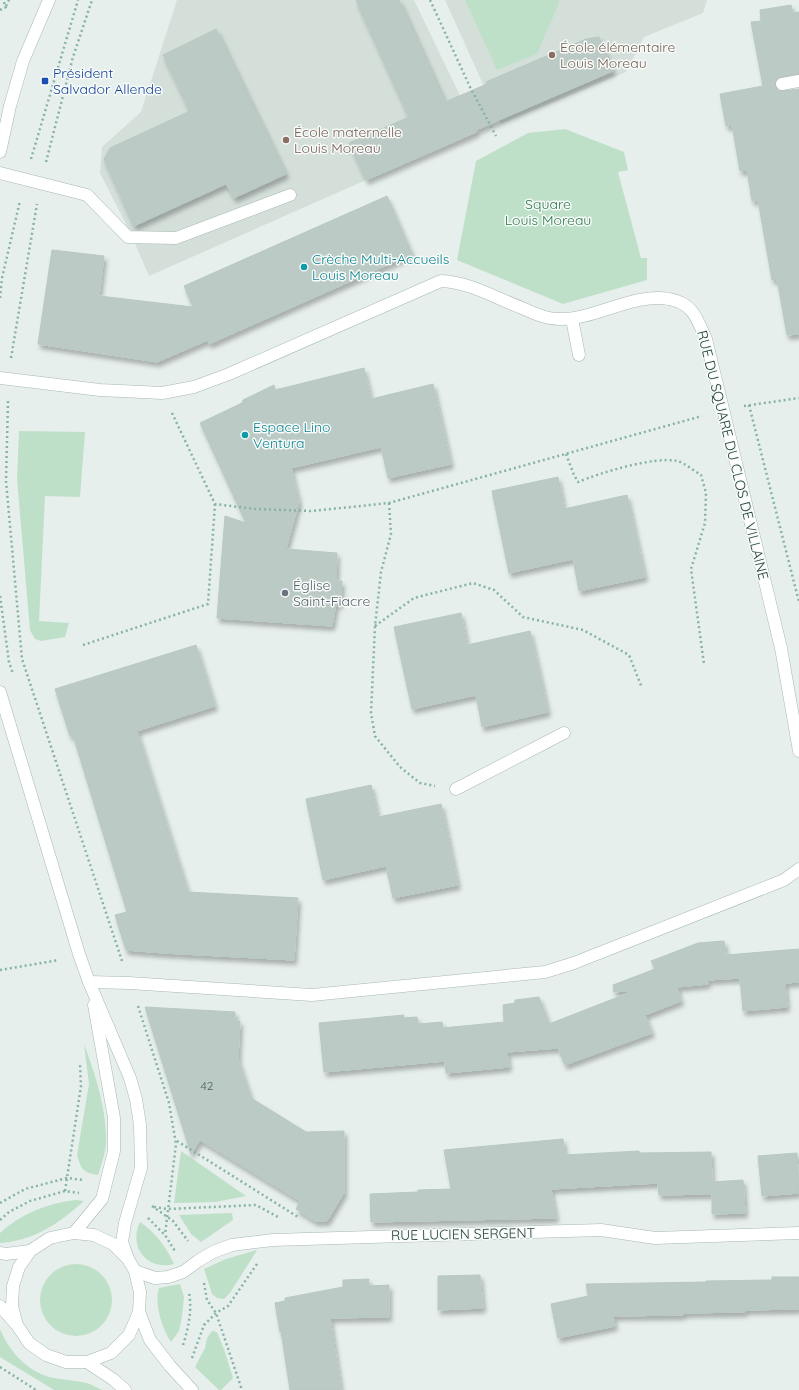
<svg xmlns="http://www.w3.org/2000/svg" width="799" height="1390" font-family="Quicksand,sans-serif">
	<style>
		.built { fill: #d4dfda }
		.green { fill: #bfe0c8 }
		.building { fill: #bbcac4; stroke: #b8c9c2; filter: url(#shadow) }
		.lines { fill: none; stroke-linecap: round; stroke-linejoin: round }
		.minor-casing { stroke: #a8b8b2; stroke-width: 13 }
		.path { stroke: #86b3a5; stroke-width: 2.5; stroke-dasharray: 2 3; stroke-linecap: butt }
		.minor { stroke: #fff; stroke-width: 12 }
		.education-dot { fill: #8d6e63; stroke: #f7fbf9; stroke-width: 1.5 }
		.transit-dot { fill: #1a4fb4; stroke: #f7fbf9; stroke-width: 1.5 }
		.culture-dot { fill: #0f9aa8; stroke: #f7fbf9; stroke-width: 1.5 }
		.worship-dot { fill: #6b7280; stroke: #f7fbf9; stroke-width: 1.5 }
		.labels { text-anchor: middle; stroke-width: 3; stroke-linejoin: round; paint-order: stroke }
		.number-label { font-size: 12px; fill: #4a645c }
		.education-label { font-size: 14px; fill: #785e54; stroke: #f7fbf9; text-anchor: start }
		.transit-label { font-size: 14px; fill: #164399; stroke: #f7fbf9; text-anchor: start }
		.park-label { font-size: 14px; fill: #2d7a4b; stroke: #f7fbf9 }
		.culture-label { font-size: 14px; fill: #0d838f; stroke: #f7fbf9; text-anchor: start }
		.street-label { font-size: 14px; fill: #24423a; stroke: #f7fbf9 }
		.worship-label { font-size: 14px; fill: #5b616d; stroke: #f7fbf9; text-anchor: start }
	</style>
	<defs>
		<filter id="shadow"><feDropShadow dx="2.5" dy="4.5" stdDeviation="2" flood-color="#0004"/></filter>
	</defs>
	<rect width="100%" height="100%" fill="#e6efeb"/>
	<g class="built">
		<polygon points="177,0 414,0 478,133 409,161 149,276 130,232 100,173 102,147 141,112"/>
		<polygon points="445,0 707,0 703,13 644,37 626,72 501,124"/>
	</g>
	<g class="green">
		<polygon points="465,0 558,0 559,3 537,54 497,70"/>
		<polygon points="565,129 624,152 628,170 618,172 641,258 647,258 647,280 563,304 457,260 476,161 528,133"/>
		<polygon points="19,431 85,432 80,497 45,496 39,621 69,623 65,637 41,641 35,639 30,630 17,479"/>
		<path d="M84,1044C95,1074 105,1104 106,1136C107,1149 102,1163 98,1175C83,1173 81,1169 77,1155L89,1084Z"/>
		<polygon points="181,1151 246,1196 216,1202 174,1203"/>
		<path d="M76,1200L84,1201C60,1223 33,1241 0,1243V1233C20,1214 48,1203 76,1200Z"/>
		<polygon points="232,1213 233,1220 201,1242 191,1234 179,1215"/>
		<path d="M140,1222C156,1233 166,1247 174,1264C147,1271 128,1247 140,1222Z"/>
		<polygon points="257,1250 230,1293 224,1299 217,1298 212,1294 204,1269 226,1259"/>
		<circle cx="76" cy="1300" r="36"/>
		<path d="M180,1284L184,1297L182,1316L179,1331L171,1342C162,1329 154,1303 159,1288Z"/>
		<path d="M0,1329C9,1351 26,1370 49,1377C61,1380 74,1380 86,1383C92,1384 97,1388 103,1390H54L0,1357Z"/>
		<polygon points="212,1331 217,1332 224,1349 233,1378 221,1390 219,1390 195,1367 205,1348 207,1338"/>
	</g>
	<g class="building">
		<polygon points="356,0 399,0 445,102 487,84 486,82 586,39 599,37 613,71 476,130 477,132 366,180 349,143 409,117"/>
		<polygon points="791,5 793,13 799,12 799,74 780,77 777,79 775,85 777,89 780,91 799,89 799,334 787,335 777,279 772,280 758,200 752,201 747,170 740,171 732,125 726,126 720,94 763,86 751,22 761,21 760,10"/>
		<polygon points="216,29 286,174 234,198 226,184 134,226 104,159 110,148 190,111 163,55"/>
		<polygon points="387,196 412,254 209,344 208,340 157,362 38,344 52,250 104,256 99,296 193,307 184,286"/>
		<polygon points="364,368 371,399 433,384 451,464 388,478 381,447 291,468 299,502 286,549 337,553 336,581 342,581 340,604 336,604 332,626 217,618 225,516 246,523 200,423 242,403 243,400 274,385 275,390"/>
		<polygon points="558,477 564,509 627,495 645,577 579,591 573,559 509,573 492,491"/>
		<polygon points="461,613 467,645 530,631 548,712 482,727 476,695 412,709 394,627"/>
		<polygon points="196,645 215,706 137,731 188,892 298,898 294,960 164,953 126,950 115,915 127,912 73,735 70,736 55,689"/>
		<polygon points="371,785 378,817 441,804 458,885 393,898 386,866 323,880 306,799"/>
		<polygon points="724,941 726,955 799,949 799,982 785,983 787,1007 743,1011 740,978 707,980 708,984 677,987 681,1001 645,1015 652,1033 565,1065 558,1048 507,1052 509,1067 446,1073 445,1061 324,1072 319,1023 404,1015 403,1018 417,1017 418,1024 442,1022 443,1028 504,1022 503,1005 515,1003 515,1000 539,997 549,1024 636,990 614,992 613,985 655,969 651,961 698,943"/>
		<polygon points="145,1007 235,1012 235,1021 240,1021 238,1059 251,1098 306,1132 344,1131 344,1193 327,1221 315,1221 296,1209 300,1201 200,1140 191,1154"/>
		<polygon points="563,1139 565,1155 639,1151 639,1153 711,1152 712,1182 743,1180 745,1213 712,1214 712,1194 659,1195 658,1183 551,1189 556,1218 371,1222 370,1194 418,1192 418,1190 451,1189 444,1150"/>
		<polygon points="797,1153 799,1193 762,1196 758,1156"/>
		<polygon points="480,1275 483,1308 438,1310 438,1276"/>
		<polygon points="772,1277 799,1277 799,1309 745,1310 745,1312 683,1313 683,1315 613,1316 615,1326 558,1338 551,1304 588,1296 586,1284 706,1282 706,1281 772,1280"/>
		<polygon points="369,1279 368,1286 389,1285 389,1317 330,1318 341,1390 290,1390 281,1331 280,1332 275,1303 285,1301 285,1298 343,1287 343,1280"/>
	</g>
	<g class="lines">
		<defs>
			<g id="minor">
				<polyline points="782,84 799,81"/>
				<polyline points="0,152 10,106 23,61 49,0"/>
				<polyline points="0,173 87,195 128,237 176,238 290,195"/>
				<polyline points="572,319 579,355"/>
				<path d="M0,378L100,390L162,393L194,387L229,374L441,281C469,282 496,298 522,308C534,313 545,319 559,319C594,320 635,292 669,299C693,303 697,319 706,339L781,648L799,751"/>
				<polyline points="0,692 79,954 89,982 130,1078 136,1099 140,1125 141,1168 125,1223 122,1242 128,1259"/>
				<polyline points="456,789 564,733"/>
				<polyline points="89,982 129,983 312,995 545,972 574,963 784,880 799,869"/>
				<polyline points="74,1233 102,1199 114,1151 114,1118 94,1005"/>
				<polyline points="0,1253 6,1254 30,1251"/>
				<polyline points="135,1271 155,1278 168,1277 183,1272 198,1261 213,1252 232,1245 273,1240 601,1230 655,1238 799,1233"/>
				<polyline points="0,1306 15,1323"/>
				<polyline points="139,1312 129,1335 111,1353 87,1362 66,1362 46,1355 29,1343 17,1325 12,1306 13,1286 19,1267 30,1251 50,1238 74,1233 94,1235 113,1244 128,1259 135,1271 140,1292 139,1312 150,1340 170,1366 192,1390"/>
				<polyline points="87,1362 114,1380 125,1390"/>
			</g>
		</defs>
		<use href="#minor" class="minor-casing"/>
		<g class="path">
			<polyline points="430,0 470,87 496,136"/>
			<polyline points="6,6 9,0"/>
			<polyline points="0,10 6,7 3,0"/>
			<polyline points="31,159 78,0"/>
			<polyline points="46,162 73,57 92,0"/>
			<polyline points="0,298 2,278 20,201"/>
			<polyline points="11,358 37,204"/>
			<polyline points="8,401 6,481 22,659 122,961"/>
			<polyline points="749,405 799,602"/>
			<polyline points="744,406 799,398"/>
			<polyline points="172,413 215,504 255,509 312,511 389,503 702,416"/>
			<path d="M566,454L574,475L578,482C600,473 654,456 677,461C685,463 694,471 701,475L706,493L705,523L691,569L704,664"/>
			<polyline points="389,503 391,534 381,572 375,626 371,713 375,736 400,767 420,783 435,786"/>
			<polyline points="0,596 9,662 13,674"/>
			<polyline points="375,626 414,598 473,583 494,590 523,617 583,630 629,655 642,688"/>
			<polyline points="83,645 208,604 215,504"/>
			<polyline points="0,970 59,960"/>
			<polyline points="138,1006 169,1103 176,1144 165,1235"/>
			<polyline points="177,1141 298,1217"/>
			<polyline points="65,1191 81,1086 80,1064"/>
			<polyline points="0,1203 25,1189 67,1178 84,1180"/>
			<polyline points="152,1206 173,1221 188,1241"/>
			<polyline points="154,1207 168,1209 256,1205 278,1217"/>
			<polyline points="148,1218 165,1235 175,1251"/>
			<polyline points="0,1220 9,1212 30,1201 65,1191 79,1193"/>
			<polyline points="204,1283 207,1300 216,1313 242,1390"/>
			<path d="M183,1345C189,1326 192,1311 189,1292"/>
			<polyline points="192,1358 204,1325 216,1313 228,1306 257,1264"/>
			<polyline points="0,1367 36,1390"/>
		</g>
		<use href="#minor" class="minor"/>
	</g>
	<g class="education-dot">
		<circle cx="552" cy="55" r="4"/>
		<circle cx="286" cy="140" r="4"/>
	</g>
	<rect class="transit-dot" x="41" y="77" width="8" height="8" rx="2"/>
	<g class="culture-dot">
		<circle cx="304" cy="267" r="4"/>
		<circle cx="245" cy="435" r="4"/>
	</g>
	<circle class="worship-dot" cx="285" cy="593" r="4"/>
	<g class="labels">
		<g class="number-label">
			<text x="207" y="1090">42</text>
		</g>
		<g class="education-label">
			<text x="560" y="52">École élémentaire<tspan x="560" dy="16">Louis Moreau</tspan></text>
			<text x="294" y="137">École maternelle<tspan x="294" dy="16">Louis Moreau</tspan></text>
		</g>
		<g class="transit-label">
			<text x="53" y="78">Président<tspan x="53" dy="16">Salvador Allende</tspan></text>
		</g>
		<g class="park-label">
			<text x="548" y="209">Square<tspan x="548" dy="16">Louis Moreau</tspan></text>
		</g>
		<g class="culture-label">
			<text x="312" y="264">Crèche Multi-Accueils<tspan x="312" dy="16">Louis Moreau</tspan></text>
			<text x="253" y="432">Espace Lino<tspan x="253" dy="16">Ventura</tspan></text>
		</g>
		<g class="street-label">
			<text transform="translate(733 455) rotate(76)" y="5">RUE DU SQUARE DU CLOS DE VILLAINE</text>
			<text transform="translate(463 1234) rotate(-1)" y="5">RUE LUCIEN SERGENT</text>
		</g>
		<g class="worship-label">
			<text x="293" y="590">Église<tspan x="293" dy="16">Saint-Fiacre</tspan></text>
		</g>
	</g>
</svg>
